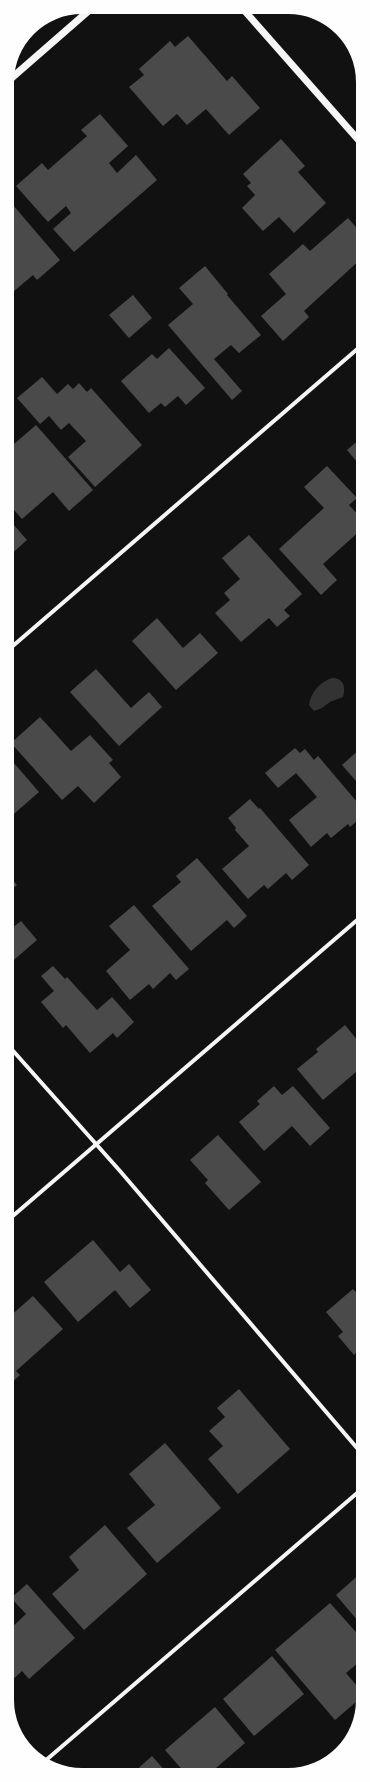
<svg xmlns="http://www.w3.org/2000/svg" width="370" height="1782" font-family="Mulish,sans-serif">
	<style>
		.water { fill: #333 }
		.building { fill: #4a4a4a }
		.lines { fill: none; stroke-linecap: round; stroke-linejoin: round }
		.minor { stroke: #f5f5f5; stroke-width: 4 }
		.tertiary { stroke: #f5f5f5; stroke-width: 7 }
	</style>
	<rect width="100%" height="100%" fill="#111"/>
	<path class="water" d="M332,678C344,678 346,688 343,697L330,702L322,708L314,711L309,705C311,692 320,682 332,678Z"/>
	<g class="building">
		<polygon points="188,36 227,81 232,76 260,108 229,135 206,109 187,125 177,114 163,126 129,87 144,75 139,69 170,41 175,47"/>
		<polygon points="100,114 128,146 109,163 117,173 136,155 157,180 74,252 53,229 71,213 66,206 48,222 16,186 42,163 48,170 87,136 81,130"/>
		<polygon points="281,139 305,166 298,172 326,203 294,233 279,217 263,231 242,208 255,195 247,186 251,183 243,174"/>
		<polygon points="7,198 60,260 37,280 33,275 7,297"/>
		<polygon points="348,218 362,234 356,239 362,246 359,251 362,255 362,258 304,311 309,317 283,341 261,316 286,294 269,274 303,244 310,251"/>
		<polygon points="205,266 228,294 227,295 261,335 239,353 231,345 214,359 242,391 232,400 168,325 193,304 179,288"/>
		<polygon points="133,295 152,318 129,338 109,315"/>
		<polygon points="169,348 205,388 186,405 178,396 165,407 161,403 149,413 121,381 152,354 157,359"/>
		<polygon points="42,377 57,394 68,384 73,389 79,383 87,392 91,388 142,445 95,487 68,457 86,441 69,423 61,430 49,416 40,424 17,398"/>
		<polygon points="36,425 93,490 69,511 53,492 22,519 7,502 7,450"/>
		<polygon points="362,437 362,468 347,450"/>
		<polygon points="327,466 357,498 349,505 363,520 363,528 323,564 337,580 321,595 279,549 324,508 304,487"/>
		<polygon points="7,517 27,540 7,558"/>
		<polygon points="249,535 302,594 284,610 290,616 277,627 269,618 241,642 215,613 230,600 224,593 240,579 222,558"/>
		<polygon points="157,618 183,648 200,633 218,653 176,690 132,641"/>
		<polygon points="96,669 131,708 149,692 162,707 119,746 70,692"/>
		<polygon points="40,717 71,751 90,735 113,760 109,763 121,777 94,803 78,786 62,800 11,743"/>
		<polygon points="363,746 363,789 342,765"/>
		<polygon points="295,748 300,753 305,749 314,760 318,756 363,809 363,816 350,827 348,824 331,838 327,833 311,847 289,820 317,797 296,773 278,788 265,773"/>
		<polygon points="7,755 39,792 7,820"/>
		<polygon points="250,799 259,809 260,808 309,865 292,880 286,873 268,889 264,885 248,899 222,869 249,846 235,830 236,828 228,818"/>
		<polygon points="197,858 247,916 234,928 227,920 191,951 152,906 181,882 176,876"/>
		<polygon points="7,874 17,885 7,893"/>
		<polygon points="134,905 189,969 176,980 170,973 153,989 149,984 130,1000 106,971 130,950 109,926"/>
		<polygon points="21,921 37,940 8,965 7,932"/>
		<polygon points="53,966 65,979 67,977 97,1010 112,997 134,1022 117,1038 113,1033 90,1053 66,1025 63,1028 41,1002 54,991 41,976"/>
		<polygon points="345,1025 363,1047 363,1066 323,1100 297,1069 318,1052 316,1049"/>
		<polygon points="274,1086 282,1095 293,1086 330,1128 310,1146 292,1126 264,1151 239,1122 260,1104 257,1101"/>
		<polygon points="218,1135 261,1182 229,1210 205,1183 208,1180 190,1160"/>
		<polygon points="93,1240 120,1272 129,1264 151,1290 130,1308 115,1290 78,1322 44,1282"/>
		<polygon points="353,1289 363,1300 363,1357 358,1351 354,1355 338,1336 343,1332 326,1312"/>
		<polygon points="33,1296 63,1329 16,1371 20,1375 8,1386 8,1318"/>
		<polygon points="239,1389 290,1449 238,1494 208,1459 223,1446 209,1431 225,1417 217,1408"/>
		<polygon points="165,1443 221,1508 157,1563 127,1528 155,1505 129,1474"/>
		<polygon points="105,1525 147,1574 84,1630 52,1594 79,1570 69,1557"/>
		<polygon points="363,1571 363,1627 336,1595"/>
		<polygon points="27,1584 75,1638 29,1679 22,1671 8,1684 8,1631 26,1614 11,1598"/>
		<polygon points="330,1603 363,1640 363,1659 346,1673 363,1693 363,1696 335,1720 275,1650"/>
		<polygon points="272,1656 304,1694 254,1736 223,1699"/>
		<polygon points="215,1707 245,1743 209,1774 186,1774 165,1750"/>
		<polygon points="152,1756 168,1774 132,1774"/>
	</g>
	<g class="lines">
		<g class="minor">
			<polyline points="7,651 362,345"/>
			<polyline points="7,1044 120,1171 363,1455"/>
			<polyline points="7,1221 363,915"/>
			<polyline points="45,1761 363,1488"/>
		</g>
		<g class="tertiary">
			<polyline points="243,9 362,144"/>
			<polyline points="7,82 93,7"/>
		</g>
	</g>
	<path d="M0 0H370V1782H0ZM82 14H288A68 68 0 0 1 356 82V1700A68 68 0 0 1 288 1768H82A68 68 0 0 1 14 1700V82A68 68 0 0 1 82 14Z" fill="#fefefe" fill-rule="evenodd"/>
</svg>
